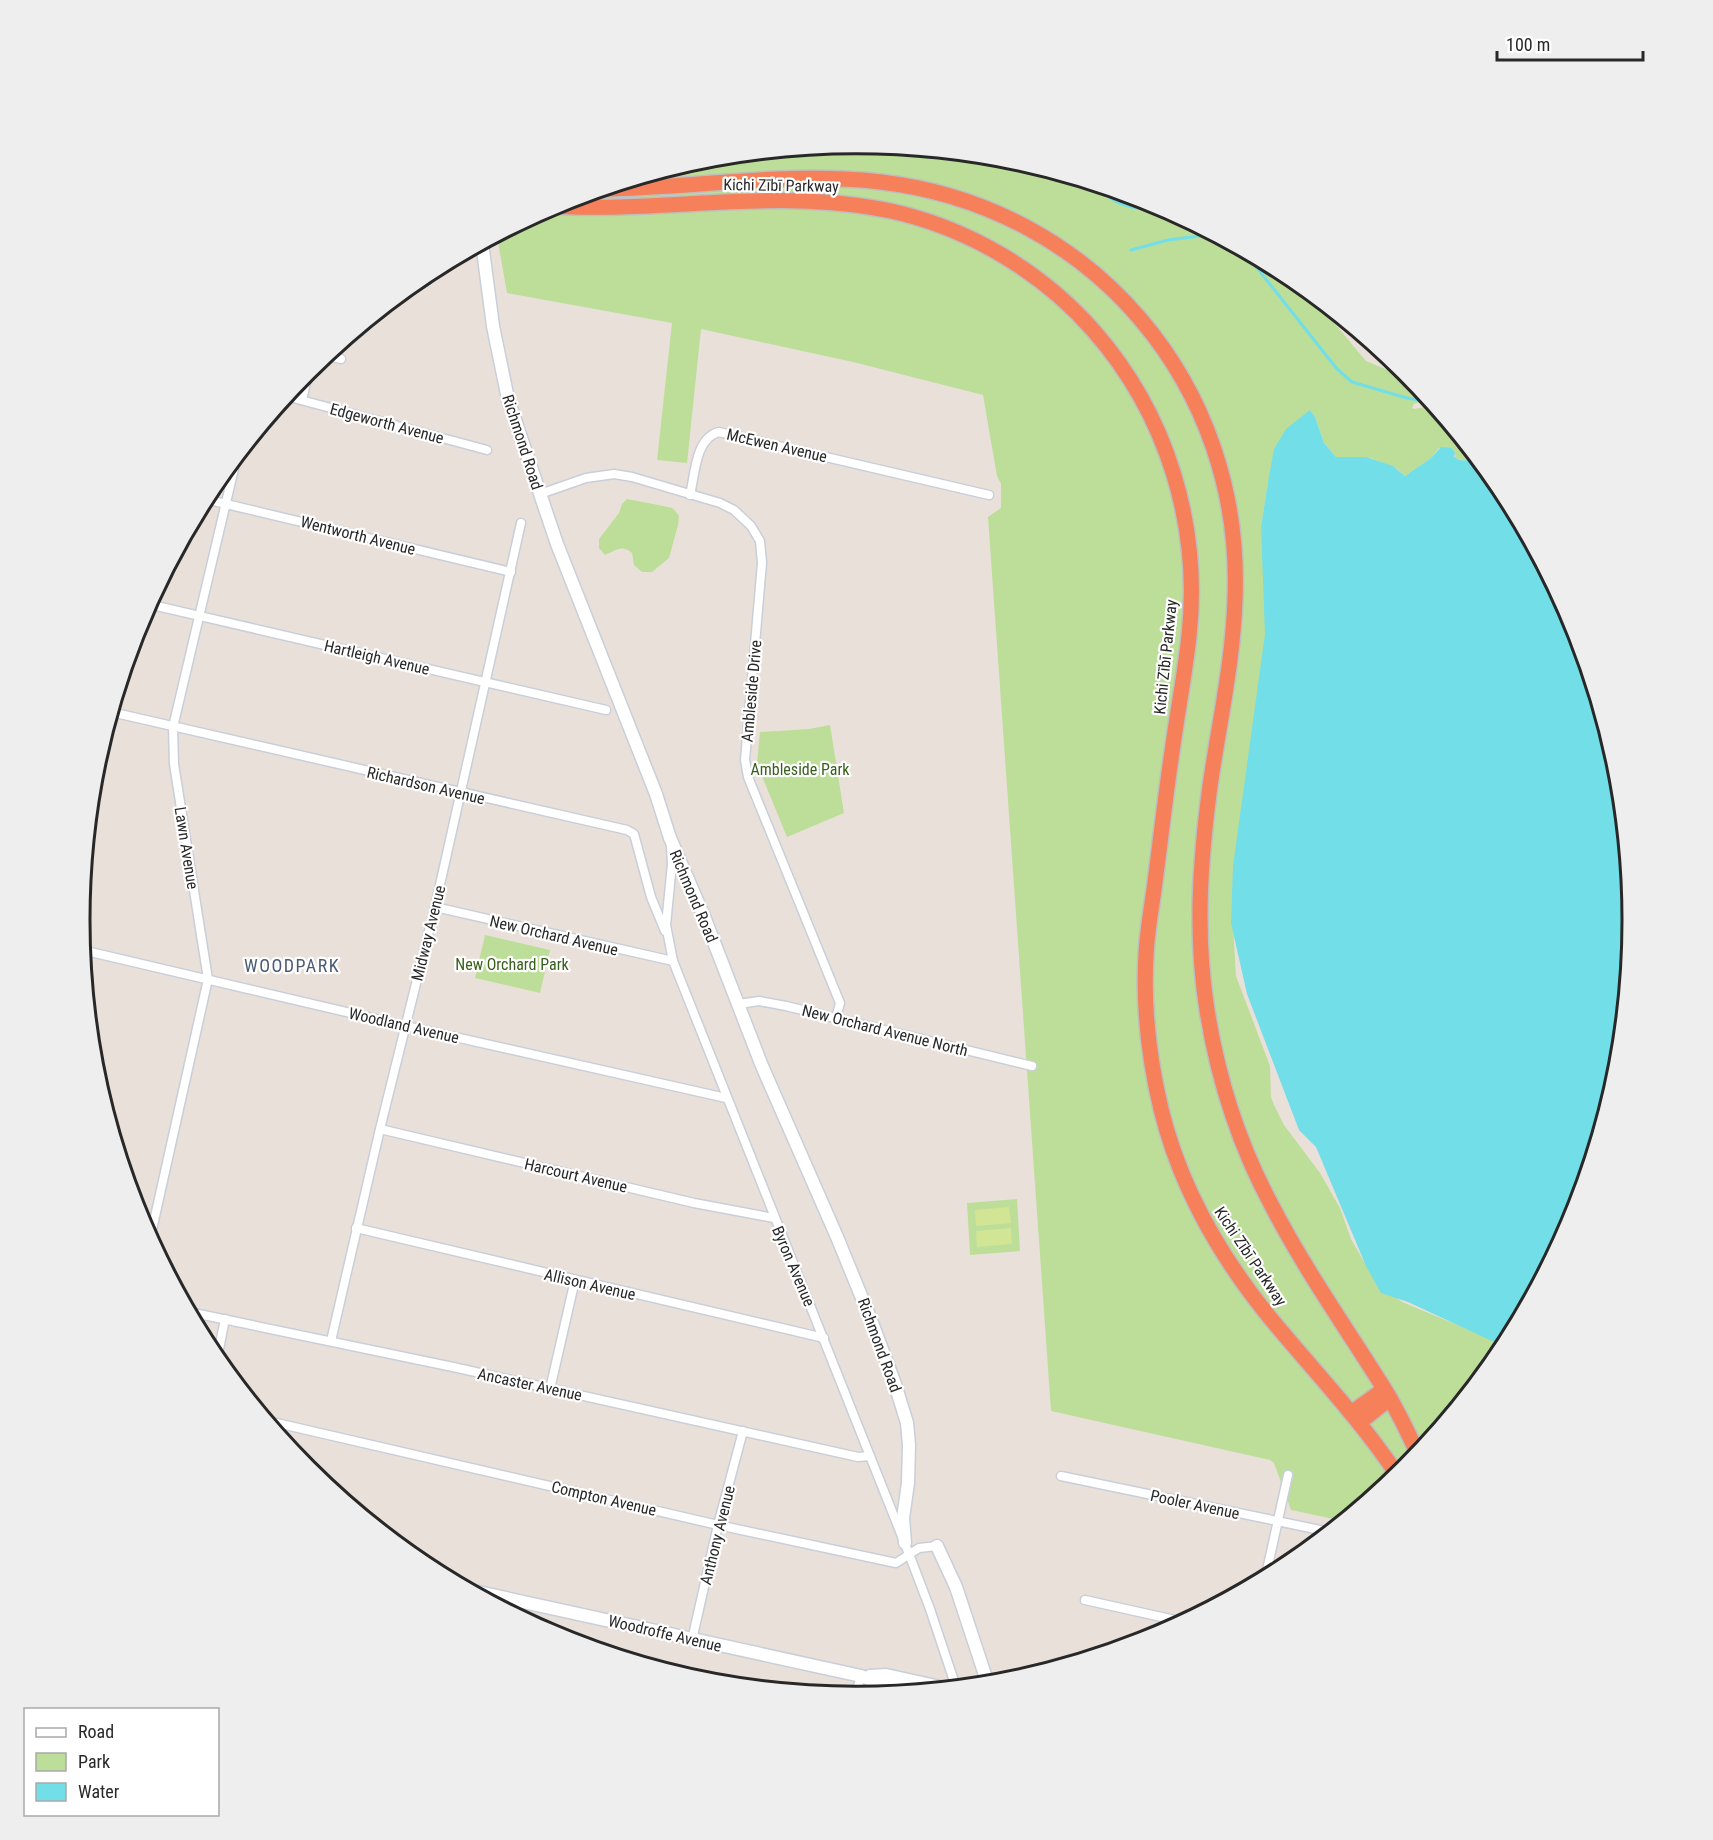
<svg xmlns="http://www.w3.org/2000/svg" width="1713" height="1840" font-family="'Roboto Condensed',sans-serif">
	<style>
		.green { fill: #bdde99 }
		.pitch { fill: #d2e595 }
		.water { fill: #71dee8 }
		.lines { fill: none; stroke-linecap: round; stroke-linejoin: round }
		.stream { stroke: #71dee8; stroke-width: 3 }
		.street-casing { stroke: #c8cfd9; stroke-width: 11 }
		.secondary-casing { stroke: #c8cfd9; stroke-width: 15 }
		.highway-casing { stroke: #bebebe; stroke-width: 18 }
		.street { stroke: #fff; stroke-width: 8 }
		.secondary { stroke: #fff; stroke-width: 12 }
		.highway { stroke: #f58059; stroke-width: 15 }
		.labels { text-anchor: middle; stroke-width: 4.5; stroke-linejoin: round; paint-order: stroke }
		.street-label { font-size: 16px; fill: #282828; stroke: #fff }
		.park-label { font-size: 16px; fill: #37601d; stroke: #fff }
		.neighbourhood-label { font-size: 18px; letter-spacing: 1.5px; fill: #4b5b76; stroke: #fff }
		.rim { fill: none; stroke: #282828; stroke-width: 3 }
	</style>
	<rect width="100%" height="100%" fill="#eae0da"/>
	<g class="green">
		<polygon points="857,143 1008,158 1154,202 1288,274 1305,288 1366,361 1414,381 1429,399 1414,404 1412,408 1414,409 1434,405 1477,457 1467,461 1455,458 1455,453 1452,448 1439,448 1431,458 1405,476 1396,468 1370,458 1336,457 1324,443 1315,417 1310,410 1268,482 1261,527 1269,621 1232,907 1236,976 1270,1066 1271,1097 1274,1105 1284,1125 1320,1173 1340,1208 1351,1239 1370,1272 1387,1289 1402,1302 1506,1345 1406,1470 1343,1521 1291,1510 1274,1463 1270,1460 1051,1411 988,517 1001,508 1001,484 997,476 983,395 853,362 701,329 687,463 657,460 672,323 507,293 497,236 559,202 705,158"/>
		<path d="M627,499C632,500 670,507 672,508C675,510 677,513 679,516L678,525L669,558L652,572H642L634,565L632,553C621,544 616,551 605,555L599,548V539L619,513L622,504Z"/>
		<polygon points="830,725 844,813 787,837 757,764 760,732 809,729"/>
		<polygon points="485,935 550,950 540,993 475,978"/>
		<polygon points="1017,1199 1020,1251 970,1255 967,1203"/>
	</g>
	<g class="pitch">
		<polygon points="1009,1207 1011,1223 976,1226 975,1210"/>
		<polygon points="1011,1228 1012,1244 977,1247 976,1231"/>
	</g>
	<g class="water">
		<path d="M1099,185L1154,202L1173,212C1150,212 1108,211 1099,185Z"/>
		<path d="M1310,410L1315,417L1324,443L1336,457H1366L1393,466L1405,476L1431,458L1441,447L1452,448L1455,453L1454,457C1462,462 1469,461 1477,457L1503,489L1574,623L1619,769L1633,920L1618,1072L1574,1218L1505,1347L1408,1302L1381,1293L1366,1266L1316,1147L1299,1130L1247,994L1231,923L1233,866L1265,634L1261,527L1268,482L1274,449L1286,429Z"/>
	</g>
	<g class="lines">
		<polyline class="stream" points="1131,250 1168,240 1200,236 1221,240 1250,259 1337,369 1352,382 1407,398 1425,401"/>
		<defs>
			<g id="street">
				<polyline points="325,355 341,359"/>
				<polyline points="286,396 487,450"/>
				<polyline points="302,400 309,369"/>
				<polyline points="540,494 586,478 614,474 632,477 720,503 734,510 751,526 760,541 762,563 745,760 748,777 840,1003 836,1018"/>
				<path d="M690,495C695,475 695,438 719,432L989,495"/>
				<polyline points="205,499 511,572"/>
				<polyline points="148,604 606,710"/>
				<polyline points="111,712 627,830 634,834 651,897 665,931"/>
				<polyline points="671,847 672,864 666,925 673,961 909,1554 930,1609 956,1687"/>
				<polyline points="435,907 673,961"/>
				<polyline points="82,950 406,1026 726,1098"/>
				<polyline points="739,1004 759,1001 786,1006 1032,1066"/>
				<polyline points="380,1129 694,1203 774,1218"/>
				<polyline points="356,1228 824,1338"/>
				<polyline points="150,1239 208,979 174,764 173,727 237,456"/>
				<polyline points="189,1312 453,1367 858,1457 870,1456"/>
				<polyline points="331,1341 380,1129 435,907 521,523"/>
				<polyline points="217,1359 225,1319"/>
				<polyline points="550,1389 575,1280"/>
				<polyline points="268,1421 718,1525 896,1563 919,1548 937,1546"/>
				<polyline points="1061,1476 1330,1532"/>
				<polyline points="1265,1579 1288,1475"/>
				<polyline points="1085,1600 1184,1622"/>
				<polyline points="692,1640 718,1525 743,1431"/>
				<polyline points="855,1697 861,1676"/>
			</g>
			<g id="secondary">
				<polyline points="482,243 493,326 508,399 557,544 656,794 670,838 705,919 762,1066 837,1237 871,1320 895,1384 907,1423 909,1445 908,1483 903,1518 905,1543"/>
				<polyline points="937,1546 956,1587 988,1684"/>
				<polyline points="469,1590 861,1676 884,1685 912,1691"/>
				<polyline points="870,1676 886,1675 945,1688"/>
			</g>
			<g id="highway">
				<path d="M602,189C694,188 788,171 881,182C1093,207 1244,385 1235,599C1233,662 1219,724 1210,786C1200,861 1195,935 1207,1010C1218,1079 1239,1145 1272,1206C1305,1270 1347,1329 1385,1390C1398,1411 1408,1433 1418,1454"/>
				<path d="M552,206C665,213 779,187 891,211C968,228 1041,271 1093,330C1167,414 1201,525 1189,636C1185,673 1178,709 1173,745C1166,791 1161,836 1155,882C1152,906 1147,931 1146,955C1143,1007 1149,1059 1161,1109C1180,1187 1221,1258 1271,1319C1314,1371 1361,1420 1398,1476"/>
				<polyline points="1351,1413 1379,1393 1387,1394 1384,1403 1359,1423"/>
			</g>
		</defs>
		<use href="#street" class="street-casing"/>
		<use href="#secondary" class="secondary-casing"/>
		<use href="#highway" class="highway-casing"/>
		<use href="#street" class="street"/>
		<use href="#secondary" class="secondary"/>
		<use href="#highway" class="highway"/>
	</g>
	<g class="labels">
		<g class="street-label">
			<text transform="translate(781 185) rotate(1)" y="6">Kichi Zībī Parkway</text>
			<text transform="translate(387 423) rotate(15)" y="6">Edgeworth Avenue</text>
			<text transform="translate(523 442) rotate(72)" y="6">Richmond Road</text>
			<text transform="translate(777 445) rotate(13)" y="6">McEwen Avenue</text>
			<text transform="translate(358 535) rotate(14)" y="6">Wentworth Avenue</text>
			<text transform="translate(377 657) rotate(13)" y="6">Hartleigh Avenue</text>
			<text transform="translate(1165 657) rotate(-84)" y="6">Kichi Zībī Parkway</text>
			<text transform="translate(751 691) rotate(-85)" y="6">Ambleside Drive</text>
			<text transform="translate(426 785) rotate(13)" y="6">Richardson Avenue</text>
			<text transform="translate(187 848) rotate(81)" y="6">Lawn Avenue</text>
			<text transform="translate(694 896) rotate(67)" y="6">Richmond Road</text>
			<text transform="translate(428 933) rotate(-76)" y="6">Midway Avenue</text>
			<text transform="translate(554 935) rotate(13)" y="6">New Orchard Avenue</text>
			<text transform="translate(404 1025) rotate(13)" y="6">Woodland Avenue</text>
			<text transform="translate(885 1030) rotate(14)" y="6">New Orchard Avenue North</text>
			<text transform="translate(576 1175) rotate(13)" y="6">Harcourt Avenue</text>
			<text transform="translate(1251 1256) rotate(56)" y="6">Kichi Zībī Parkway</text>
			<text transform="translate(794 1266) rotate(67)" y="6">Byron Avenue</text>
			<text transform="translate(590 1284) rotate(13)" y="6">Allison Avenue</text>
			<text transform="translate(880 1345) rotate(70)" y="6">Richmond Road</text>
			<text transform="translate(530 1384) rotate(12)" y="6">Ancaster Avenue</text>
			<text transform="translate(604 1498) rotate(13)" y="6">Compton Avenue</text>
			<text transform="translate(1195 1504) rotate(12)" y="6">Pooler Avenue</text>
			<text transform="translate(717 1535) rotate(-76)" y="6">Anthony Avenue</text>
			<text transform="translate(665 1633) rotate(13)" y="6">Woodroffe Avenue</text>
		</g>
		<g class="park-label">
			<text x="800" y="775">Ambleside Park</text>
			<text x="512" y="970">New Orchard Park</text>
		</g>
		<g class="neighbourhood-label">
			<text x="292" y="972">WOODPARK</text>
		</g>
	</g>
	<path d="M0 0H1713V1840H0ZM90 920a766 766 0 1 1 1532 0a766 766 0 1 1-1532 0Z" fill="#eee" fill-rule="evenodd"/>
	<path class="rim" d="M90 920a766 766 0 1 1 1532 0a766 766 0 1 1-1532 0Z"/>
	<rect x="24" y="1708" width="195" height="108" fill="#ffffff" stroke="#a9a9a9" stroke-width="1.5"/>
	<rect x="36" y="1728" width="30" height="9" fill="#ffffff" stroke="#a9a9a9" stroke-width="1.5"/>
	<text x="78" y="1738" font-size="18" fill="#282828">Road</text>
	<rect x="36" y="1753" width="30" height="18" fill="#bdde99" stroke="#a9a9a9" stroke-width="1.5"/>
	<text x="78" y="1768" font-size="18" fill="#282828">Park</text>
	<rect x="36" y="1783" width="30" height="18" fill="#71dee8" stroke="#a9a9a9" stroke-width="1.5"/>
	<text x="78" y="1798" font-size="18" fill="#282828">Water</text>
	<path d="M1497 51v9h146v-9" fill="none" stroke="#282828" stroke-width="3"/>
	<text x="1506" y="51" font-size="18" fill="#282828" stroke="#ffffff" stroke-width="4.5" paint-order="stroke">100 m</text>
</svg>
